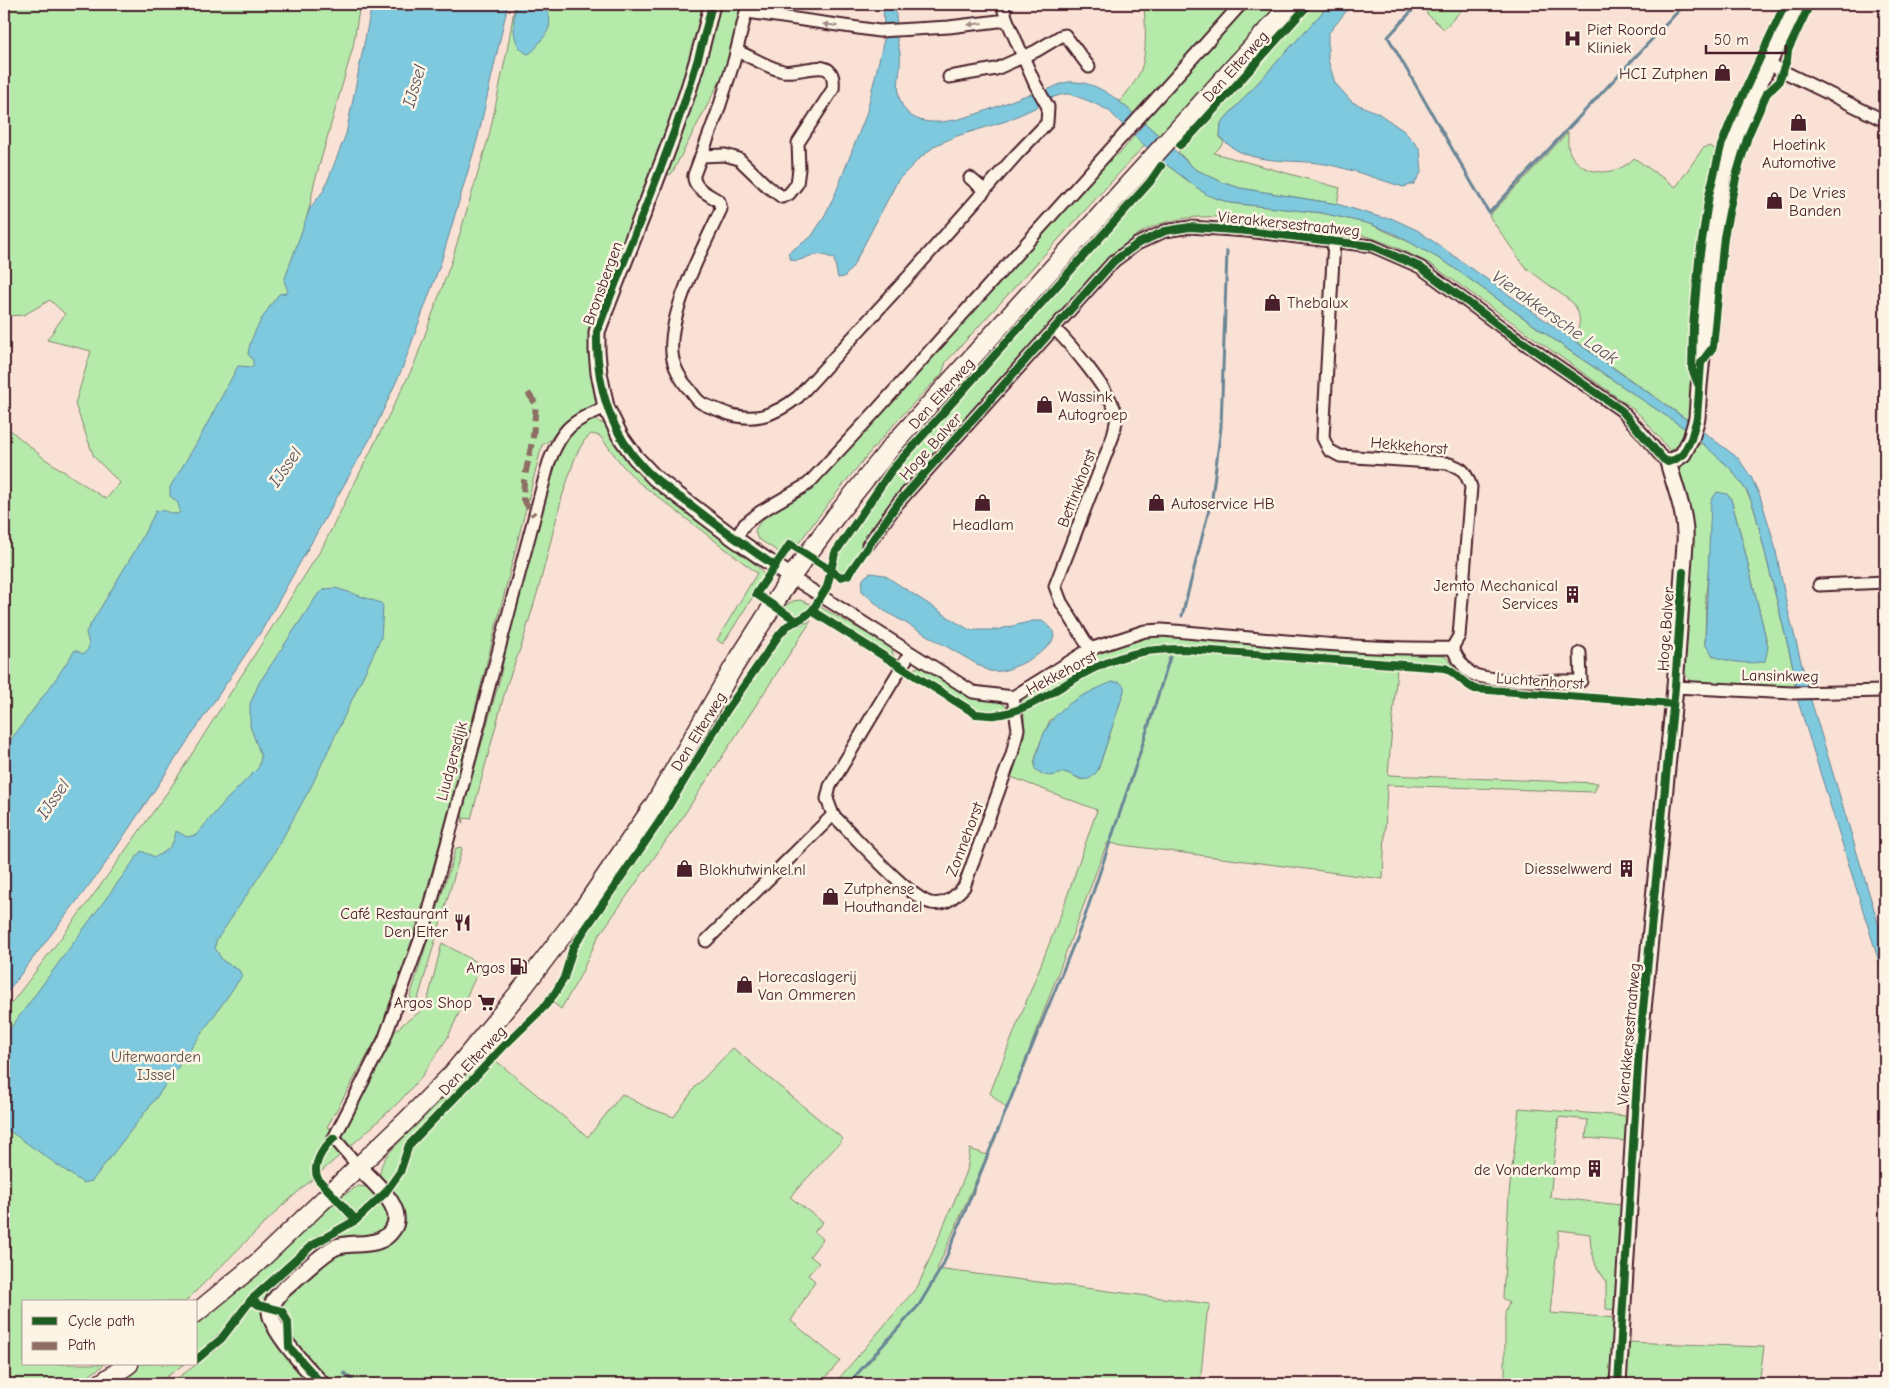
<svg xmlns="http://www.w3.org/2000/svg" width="1889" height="1388" font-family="'Comic Neue',sans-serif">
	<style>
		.green { fill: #b6eaab; stroke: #80846b; fill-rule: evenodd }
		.water { fill: #7ec9dd; stroke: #698596 }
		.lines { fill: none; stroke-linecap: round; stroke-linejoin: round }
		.stream { stroke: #698596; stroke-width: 3 }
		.street-casing { stroke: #4a1f2b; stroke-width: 15 }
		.secondary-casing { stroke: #4a1f2b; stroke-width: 19 }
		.primary-casing { stroke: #4a1f2b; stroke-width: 21 }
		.street { stroke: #fcf5e5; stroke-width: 11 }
		.secondary { stroke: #fcf5e5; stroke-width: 15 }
		.primary { stroke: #fcf5e5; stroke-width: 18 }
		.quiet { stroke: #8d6e63; stroke-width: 6; stroke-dasharray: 12 6; stroke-linecap: butt }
		.cycleway-casing { stroke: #fcf5e5; stroke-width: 11 }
		.cycleway { stroke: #1b5e20; stroke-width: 8 }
		.oneway { fill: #a38a88 }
		.labels { text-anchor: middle; stroke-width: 5; stroke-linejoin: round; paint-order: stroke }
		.poi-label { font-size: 16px; fill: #4a1f2b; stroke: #fcf5e5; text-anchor: start }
		.street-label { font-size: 16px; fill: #4a1f2b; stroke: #fcf5e5 }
		.park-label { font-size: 16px; fill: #65524b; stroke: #fcf5e5 }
		.water-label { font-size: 18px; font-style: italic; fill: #5a5260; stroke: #fcf5e5 }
	</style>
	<rect width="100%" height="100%" fill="#f9e2d5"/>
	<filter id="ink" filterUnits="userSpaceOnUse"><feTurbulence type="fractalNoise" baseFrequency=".02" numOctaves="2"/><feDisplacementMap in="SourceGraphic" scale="10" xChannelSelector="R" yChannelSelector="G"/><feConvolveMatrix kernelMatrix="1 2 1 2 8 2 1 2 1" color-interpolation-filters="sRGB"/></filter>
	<g filter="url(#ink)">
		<g class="green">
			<polygon points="4,4 360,4 353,47 314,184 310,205 288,292 257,364 182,512 89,653 4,772 4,425 45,459 106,499 120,483 94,457 75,404 91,351 47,340 65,314 50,300 24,315 4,316"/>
			<polygon points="515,4 706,4 699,35 668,131 601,301 597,401 595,406 573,418 559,428 549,441 542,445 454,792 418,921 389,1011 377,1038 327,1127 340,1133 390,1036 404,1023 420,1012 428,999 442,943 485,967 476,976 448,1037 422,1076 400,1101 362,1136 283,1205 192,1295 185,1302 24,1302 24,1364 105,1364 78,1384 4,1384 4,1013 92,897 171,787 322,548 414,365 452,260 489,136 507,51"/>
			<polygon points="718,4 741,4 734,43 722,77 672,173 669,175 667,173 668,169"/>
			<path d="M1144,4H1233L1134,114L1120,102C1127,92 1135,83 1140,72C1148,53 1145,23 1144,4Z"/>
			<polygon points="1247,4 1282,4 1161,137 1141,120"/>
			<polygon points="1312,4 1330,4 1221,123 1220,137 1224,143 1214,153 1340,188 1337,204 1240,188 1222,182 1195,169 1178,152"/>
			<polygon points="1434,4 1467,4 1444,29 1426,13"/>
			<path d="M1568,132C1568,139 1567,149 1571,155C1585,177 1617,177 1634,158L1676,187L1703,148L1710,146L1716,150L1717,157C1701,221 1692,288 1690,354C1690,366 1692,377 1693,389C1694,400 1692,412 1692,423L1573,339C1581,327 1582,316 1573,303L1525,267L1489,216Z"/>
			<path d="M1134,136L1145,145L946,362L942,374C889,426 842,484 798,544L791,539L779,552L757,538L755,530C765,512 779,509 795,498C801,494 806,490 811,485L1107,162L1121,152Z"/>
			<path d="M1167,165L1207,195L1230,203L1322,213L1370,224L1409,242L1447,263L1571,352L1687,430C1683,440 1679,445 1670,451L1642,417L1628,405L1432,265C1409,253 1387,242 1362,235C1338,229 1312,227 1287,224C1246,219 1203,211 1163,223C1140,230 1127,242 1109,257L894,497L861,543L864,546L844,573H835V561L839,552L886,483L956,399L1091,251Z"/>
			<path d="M595,420L606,425L616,441L672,500L756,565L763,573L764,579L723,644L717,640L757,573L637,481L622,465L600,436L591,434L584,441L576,455L562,497L539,587L522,644L507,684L471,819L464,818L463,823L462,813L499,682L508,638L506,633L558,453C568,434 574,427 595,420Z"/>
			<path d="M1702,443C1727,461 1745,482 1755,511L1793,667L1797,698L1693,683L1689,680L1681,667L1678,475C1680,462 1690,449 1702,443ZM1731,499L1743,543L1768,647L1740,662L1713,656L1705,644L1706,594L1710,555Z"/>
			<path d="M800,600L813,605C801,619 796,620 782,607L793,601Z"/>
			<polygon points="819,606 891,647 895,661 816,612"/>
			<polygon points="811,621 680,821 598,937 580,976 561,1009 552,1002 567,978 577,948 586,931 628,874 666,815 738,699 773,649 792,628"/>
			<path d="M1170,635L1403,654L1445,656L1458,670L1451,667L1437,665L1167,646C1138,648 1111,655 1086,669C1064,681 1044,695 1022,706V700L1026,693C1062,672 1101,647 1142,637C1151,635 1161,636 1170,635Z"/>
			<path d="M1165,652L1397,669L1388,775L1598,783L1594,792L1387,785L1383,879L1107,843L1007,1109L990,1093L1061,914L1097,810L1011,777L1024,736V712C1037,707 1048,698 1061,691C1094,671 1126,656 1165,652ZM1124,691L1098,770L1081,780L1071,774L1034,763L1040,743L1050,720Z"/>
			<path d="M921,666C938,677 955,690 975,697C989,702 996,695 1010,710L987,712L972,708L910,670Z"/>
			<polygon points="461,847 462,849 418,999 413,1000 410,997 456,848"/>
			<path d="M733,1048L843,1139L790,1197L823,1222L814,1232L823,1239L810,1256L819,1263L808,1275L815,1281L791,1321L840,1361L820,1384H329C322,1377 296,1349 294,1342C289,1329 294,1311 277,1306L283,1298L332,1255L387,1243L391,1191L402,1177L411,1149L495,1060L588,1137L622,1094L646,1107L674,1117L696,1086Z"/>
			<path d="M468,1073L472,1076L408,1144C398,1159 400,1172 386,1187C376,1176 380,1165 388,1154L439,1100Z"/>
			<polygon points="1519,1108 1626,1116 1629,1114 1626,1141 1586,1138 1588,1120 1559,1117 1550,1197 1621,1205 1617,1310 1606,1309 1606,1281 1596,1266 1591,1248 1590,1234 1559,1230 1550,1313 1617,1318 1614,1384 1505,1384 1505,1313 1509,1303 1503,1298 1509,1194"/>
			<polygon points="970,1149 987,1155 937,1269 1210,1304 1207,1314 1200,1384 834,1384 918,1286 967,1171"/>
			<polygon points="358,1186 366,1187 380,1195 359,1213 354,1211 341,1197"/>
			<polygon points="383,1200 389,1214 385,1227 373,1235 333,1242 266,1302 259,1302 259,1296 323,1240 357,1222"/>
			<polygon points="335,1203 347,1217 346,1221 316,1237 248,1298 221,1331 196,1355 196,1322 227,1298"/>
			<polygon points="253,1306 265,1311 308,1378 307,1384 169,1384 214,1352 225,1342 248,1307"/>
			<polygon points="1626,1342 1764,1347 1759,1384 1625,1384"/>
			<polygon points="139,1364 184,1364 157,1384 110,1384"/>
		</g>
		<g class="water">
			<path d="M372,4H508L478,137L441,262L402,369L371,437L262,630L103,867L4,996V749L53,683L75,650L83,654C93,648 87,640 86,632L136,549L156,511C164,509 170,514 178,514L180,511L178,503L170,496V487L199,439L238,366L253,367V360L248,354C250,335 267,309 279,294L286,293L288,291L284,281L310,208L324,190L346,134Z"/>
			<path d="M516,4H543C554,21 551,29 539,43C536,48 533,52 528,54C510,47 513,18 516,4Z"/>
			<polygon points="883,4 895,4 897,28 884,28"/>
			<path d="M1330,4H1352L1328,34V60L1335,83L1352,102L1378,113L1404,131L1420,149L1422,171L1414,184L1403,187C1378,179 1351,169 1325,164C1289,158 1247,167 1220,137L1221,123Z"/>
			<path d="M896,34C897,40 899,47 900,53C902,71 894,89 902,105C921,143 994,107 1021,97C1029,94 1038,93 1046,90C1054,88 1060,83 1068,82C1095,80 1116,98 1134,114L1124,126L1108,110L1089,101L1070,94H1064L1047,99L1037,107L1006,121L957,136L936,145L919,159L898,180L852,268L844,277L838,278L834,259C810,247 805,264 791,260L788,253L811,237L823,219L836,192L866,115L885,35Z"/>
			<polygon points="1145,123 1195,169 1222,182 1240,188 1337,204 1383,218 1391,218 1417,230 1690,422 1738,458 1751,477 1760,496 1774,542 1787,606 1810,697 1885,946 1885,981 1797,698 1793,667 1755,511 1748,493 1731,469 1687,430 1573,353 1447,263 1393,233 1370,224 1322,213 1230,203 1207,195 1167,165 1134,136"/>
			<path d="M1717,492L1727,494L1731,499L1743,543L1768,647L1765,661C1754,665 1725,662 1714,656C1710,653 1708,648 1705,644L1711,501Z"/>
			<path d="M871,573L884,575L956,622L970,630H996L1033,621H1042C1046,624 1054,629 1054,636C1052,651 1014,669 1001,671C998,672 993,671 989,671L883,610L862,591C861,582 862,577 871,573Z"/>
			<path d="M336,588L381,603L383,607L381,638L312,785L272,857L216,941L215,948L223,961L239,970L242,976L159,1094L92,1181L83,1183L4,1127V1037L141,851L155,857C168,851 174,845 176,831L187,837L196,835L227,799L259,767L261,756L250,726V704L259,683L318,594L325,589Z"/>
			<path d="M1112,682H1119L1124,686V691L1098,770C1086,787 1080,777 1064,772C1051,777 1046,778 1035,769C1034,761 1037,754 1039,747C1050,708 1078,697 1112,682Z"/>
		</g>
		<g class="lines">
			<g class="stream">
				<polyline points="1418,4 1388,37 1489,213 1685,4"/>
				<polyline points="1182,616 1212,498 1221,427 1227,251"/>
				<polyline points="344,1373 357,1384"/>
				<polyline points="848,1384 919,1305 943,1265 1084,919 1138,759 1170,657"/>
			</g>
			<defs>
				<g id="street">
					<path d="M748,4L734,61L718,111L694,175C692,188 710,195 719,201L721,209C704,247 668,311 672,353C673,366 681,381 690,390C693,394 696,399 700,402C705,406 714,408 721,411C751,424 774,416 798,397L909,276L1017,154L1047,123L1048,107L1035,84L1007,20"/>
					<polyline points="747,12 879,31 949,27 1007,20 1002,4"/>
					<polyline points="1768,64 1885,121"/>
					<polyline points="949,77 996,69 1036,51 1061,36 1065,35 1089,67"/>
					<path d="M701,156L725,155L739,159L767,186L782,197L789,194L797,184L799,169L798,143L833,89C837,52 802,75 783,71C768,68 752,57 737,51"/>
					<polyline points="970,178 984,190"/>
					<path d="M1055,329C1072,346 1109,390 1116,413C1118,420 1114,429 1113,436L1055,586L1061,602L1090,649"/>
					<polyline points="735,539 745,524 760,512 808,484 875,412 1241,4"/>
					<polyline points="868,545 898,503 1114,261 1137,244 1165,231 1190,227 1247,231 1372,246 1420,267 1504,329 1621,410 1643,434 1659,454 1668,462"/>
					<path d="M791,577L973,692L1013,697L1090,649L1145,631L1162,630C1258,638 1355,650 1452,648L1459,636L1471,487C1465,470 1463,468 1446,463L1340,456L1329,450L1323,438L1334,241"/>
					<polyline points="1819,585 1885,582"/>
					<path d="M1452,648C1457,657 1462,667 1471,673C1487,683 1559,681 1581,681L1580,653"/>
					<path d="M910,653L830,786L827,799L833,815C852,833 909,898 931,903C946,906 955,896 964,887L1012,754L1018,729L1013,697"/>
					<polyline points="1675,687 1793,693 1885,691"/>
					<polyline points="706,941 833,815"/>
					<path d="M358,1166L334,1138L384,1040L425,926L549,462C563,426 572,422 606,407"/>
				</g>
				<g id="secondary">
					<path d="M712,4C687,117 637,223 597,332V351L599,373L606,407L620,436L635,457L655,478L735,539L791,577"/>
					<path d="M322,1384C309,1371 270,1330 270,1311C271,1303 277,1297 282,1291C294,1281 323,1252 336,1247C349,1242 365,1246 378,1241C384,1239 389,1235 393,1229C407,1208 371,1180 358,1166"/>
					<path d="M1618,1384L1639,1050L1675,687L1685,543C1687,515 1675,488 1668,462L1676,459L1683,454L1691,439L1697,418L1699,386L1717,209L1723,176L1741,124L1796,4"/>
				</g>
				<g id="primary">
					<polyline points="196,1313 257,1263 406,1121 453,1073 525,985 585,906 654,805 733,668 791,577 835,517 892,446 1291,4"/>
					<polyline points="100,1384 129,1364"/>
				</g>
			</defs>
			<use href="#street" class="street-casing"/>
			<use href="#secondary" class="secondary-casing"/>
			<use href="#primary" class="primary-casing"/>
			<use href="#street" class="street"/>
			<use href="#secondary" class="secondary"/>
			<use href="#primary" class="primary"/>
			<polyline class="quiet" points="528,393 536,404 533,437 524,481 523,499 534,515"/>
			<defs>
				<g id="cycleway">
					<path d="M712,4C687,117 637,223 597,332C596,382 609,431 644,468C658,483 676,494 692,506C719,527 747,547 775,566"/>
					<polyline points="1180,145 1193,133 1309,4"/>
					<polyline points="1698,384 1692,369 1693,326 1699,260 1709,195 1721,146 1730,123 1785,4"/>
					<path d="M812,611L976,714C982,714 989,716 995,715C1034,711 1064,681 1099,666C1131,652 1149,649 1184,649L1445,668C1457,673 1463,684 1475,689L1673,704"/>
					<polyline points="797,621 756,594 790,544 841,577 848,575 898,503 1114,261 1137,244 1165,231 1190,227 1247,231 1372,246 1420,267 1504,329 1621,410 1663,459 1668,462 1676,459 1683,454 1691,439 1697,418 1701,363 1713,347 1724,237 1737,173 1748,136 1767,93 1778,83 1787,60 1788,50 1810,4"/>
					<path d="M334,1138C323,1148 311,1165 318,1179L356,1220"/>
					<polyline points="251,1300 259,1305 282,1311 288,1322 289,1347 322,1384"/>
					<polyline points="196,1360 221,1339 251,1300 312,1245 356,1220 385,1193 400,1172 409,1145 473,1079 503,1047 545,1006 555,993 564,978 573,948 584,931 659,822 727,710 779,635 787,626 804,617 812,611 827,587 835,553 891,471 1150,182 1161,166"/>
					<polyline points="1618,1384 1639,1050 1675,687 1683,572"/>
				</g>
			</defs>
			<use href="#cycleway" class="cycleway-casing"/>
			<use href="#cycleway" class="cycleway"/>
		</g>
		<defs><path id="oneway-solid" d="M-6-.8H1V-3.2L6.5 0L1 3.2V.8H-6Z" transform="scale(1.25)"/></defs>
		<g class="oneway">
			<use href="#oneway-solid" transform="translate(975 24) rotate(173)"/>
			<use href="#oneway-solid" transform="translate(830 25) rotate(-173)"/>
		</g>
	</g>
	<defs>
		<symbol id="hospital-bare" viewBox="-9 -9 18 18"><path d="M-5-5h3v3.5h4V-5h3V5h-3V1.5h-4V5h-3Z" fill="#4a1f2b" stroke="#fcf5e5" stroke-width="2.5" paint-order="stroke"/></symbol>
		<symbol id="shop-bare" viewBox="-9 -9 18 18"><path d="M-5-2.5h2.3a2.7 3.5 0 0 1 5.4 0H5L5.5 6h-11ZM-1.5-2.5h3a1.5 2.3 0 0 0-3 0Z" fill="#4a1f2b" stroke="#fcf5e5" stroke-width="2.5" paint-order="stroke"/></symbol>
		<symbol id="building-bare" viewBox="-9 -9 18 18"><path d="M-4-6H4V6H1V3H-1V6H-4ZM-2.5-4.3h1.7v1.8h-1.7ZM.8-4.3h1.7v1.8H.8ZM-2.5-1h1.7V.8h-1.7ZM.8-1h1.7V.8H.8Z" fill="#4a1f2b" stroke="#fcf5e5" stroke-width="2.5" paint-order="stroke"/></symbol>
		<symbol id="restaurant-bare" viewBox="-9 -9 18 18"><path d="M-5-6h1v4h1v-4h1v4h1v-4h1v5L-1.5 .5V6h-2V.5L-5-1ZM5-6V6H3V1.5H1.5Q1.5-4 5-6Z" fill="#4a1f2b" stroke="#fcf5e5" stroke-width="2.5" paint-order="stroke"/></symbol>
		<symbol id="fuel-bare" viewBox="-9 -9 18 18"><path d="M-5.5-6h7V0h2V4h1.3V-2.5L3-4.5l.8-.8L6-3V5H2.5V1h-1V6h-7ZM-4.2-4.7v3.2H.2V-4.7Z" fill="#4a1f2b" stroke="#fcf5e5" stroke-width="2.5" paint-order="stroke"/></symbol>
		<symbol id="supermarket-bare" viewBox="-9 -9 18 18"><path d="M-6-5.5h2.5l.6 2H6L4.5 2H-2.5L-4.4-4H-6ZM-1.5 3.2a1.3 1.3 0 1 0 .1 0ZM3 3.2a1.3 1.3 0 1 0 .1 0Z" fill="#4a1f2b" stroke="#fcf5e5" stroke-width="2.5" paint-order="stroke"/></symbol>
	</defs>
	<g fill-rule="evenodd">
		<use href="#hospital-bare" x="1560" y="26" width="25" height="25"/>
		<use href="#shop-bare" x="1710" y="60" width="25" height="25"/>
		<use href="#shop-bare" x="1786" y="110" width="25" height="25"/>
		<use href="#shop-bare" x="1762" y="188" width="25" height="25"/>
		<use href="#shop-bare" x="1260" y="290" width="25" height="25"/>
		<use href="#shop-bare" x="1032" y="392" width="25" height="25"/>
		<use href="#shop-bare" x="970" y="490" width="25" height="25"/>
		<use href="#shop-bare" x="1144" y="490" width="25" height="25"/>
		<use href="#building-bare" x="1560" y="582" width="25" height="25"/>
		<use href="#building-bare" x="1614" y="856" width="25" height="25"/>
		<use href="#shop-bare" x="672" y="856" width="25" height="25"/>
		<use href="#shop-bare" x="818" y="884" width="25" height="25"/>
		<use href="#restaurant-bare" x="450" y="910" width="25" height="25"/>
		<use href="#fuel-bare" x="506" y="954" width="25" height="25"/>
		<use href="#shop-bare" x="732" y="972" width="25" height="25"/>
		<use href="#supermarket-bare" x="474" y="990" width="25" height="25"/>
		<use href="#building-bare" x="1582" y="1156" width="25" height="25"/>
	</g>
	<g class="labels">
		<g class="poi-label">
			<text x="1587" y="35">Piet Roorda<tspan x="1587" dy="18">Kliniek</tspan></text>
			<text x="1708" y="79" text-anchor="end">HCI Zutphen</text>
			<text x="1799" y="150" text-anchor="middle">Hoetink<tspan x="1799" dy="18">Automotive</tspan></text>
			<text x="1789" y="198">De Vries<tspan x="1789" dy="18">Banden</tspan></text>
			<text x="1287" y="308">Thebalux</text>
			<text x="1058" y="402">Wassink<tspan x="1058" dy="18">Autogroep</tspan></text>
			<text x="1171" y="509">Autoservice HB</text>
			<text x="983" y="530" text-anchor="middle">Headlam</text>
			<text x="1558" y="591" text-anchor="end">Jemto Mechanical<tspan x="1558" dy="18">Services</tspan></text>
			<text x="1612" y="874" text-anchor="end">Diesselwwerd</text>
			<text x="699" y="875">Blokhutwinkel.nl</text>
			<text x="844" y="894">Zutphense<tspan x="844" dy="18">Houthandel</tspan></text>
			<text x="448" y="919" text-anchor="end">Café Restaurant<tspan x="448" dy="18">Den Elter</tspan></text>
			<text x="505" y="973" text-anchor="end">Argos</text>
			<text x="758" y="982">Horecaslagerij<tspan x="758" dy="18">Van Ommeren</tspan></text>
			<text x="472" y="1008" text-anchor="end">Argos Shop</text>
			<text x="1581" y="1175" text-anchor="end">de Vonderkamp</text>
		</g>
		<g class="street-label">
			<text transform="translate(1235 66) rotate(-48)" y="6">Den Elterweg</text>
			<text transform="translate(1289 223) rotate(6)" y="6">Vierakkersestraatweg</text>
			<text transform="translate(602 283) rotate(-70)" y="6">Bronsbergen</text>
			<text transform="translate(941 393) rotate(-48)" y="6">Den Elterweg</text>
			<text transform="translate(1409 445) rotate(5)" y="6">Hekkehorst</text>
			<text transform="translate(930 446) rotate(-48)" y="6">Hoge Balver</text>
			<text transform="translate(1076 488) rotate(-69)" y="6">Bettinkhorst</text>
			<text transform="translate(1665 629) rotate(-86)" y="6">Hoge Balver</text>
			<text transform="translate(1061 672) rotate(-28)" y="6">Hekkehorst</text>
			<text transform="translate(1780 675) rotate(1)" y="6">Lansinkweg</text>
			<text transform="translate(1540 680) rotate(4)" y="6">Luchtenhorst</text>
			<text transform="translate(698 731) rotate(-58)" y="6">Den Elterweg</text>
			<text transform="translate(451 761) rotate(-75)" y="6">Liudgersdijk</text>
			<text transform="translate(964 839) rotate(-69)" y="6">Zonnehorst</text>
			<text transform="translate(1628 1034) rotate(-85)" y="6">Vierakkersestraatweg</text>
			<text transform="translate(472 1060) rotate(-46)" y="6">Den Elterweg</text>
		</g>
		<g class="park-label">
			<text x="156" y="1062">Uiterwaarden<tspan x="156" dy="18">IJssel</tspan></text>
		</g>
		<g class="water-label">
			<text transform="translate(414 86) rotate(-74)" y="6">IJssel</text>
			<text transform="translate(1555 317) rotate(35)" y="6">Vierakkersche Laak</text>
			<text transform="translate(285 467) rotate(-55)" y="6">IJssel</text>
			<text transform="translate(53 799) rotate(-55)" y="6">IJssel</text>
		</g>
	</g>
	<rect width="1889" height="1388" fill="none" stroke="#fcf5e5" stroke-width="20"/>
	<rect x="10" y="10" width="1869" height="1368" fill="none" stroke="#4a1f2b" stroke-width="2" filter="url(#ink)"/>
	<rect x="22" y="1300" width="175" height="65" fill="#fcf5e5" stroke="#b59f9b"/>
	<rect x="32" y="1317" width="25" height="8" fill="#1b5e20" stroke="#b59f9b"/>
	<text x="68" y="1326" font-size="15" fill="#4a1f2b">Cycle path</text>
	<rect x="32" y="1342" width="25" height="8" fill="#8d6e63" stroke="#b59f9b"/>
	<text x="68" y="1350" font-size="15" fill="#4a1f2b">Path</text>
	<path d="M1706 45v8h80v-8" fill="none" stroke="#4a1f2b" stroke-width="2.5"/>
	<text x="1714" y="45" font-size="15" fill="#4a1f2b" stroke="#fcf5e5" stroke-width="4" paint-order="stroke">50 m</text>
</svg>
